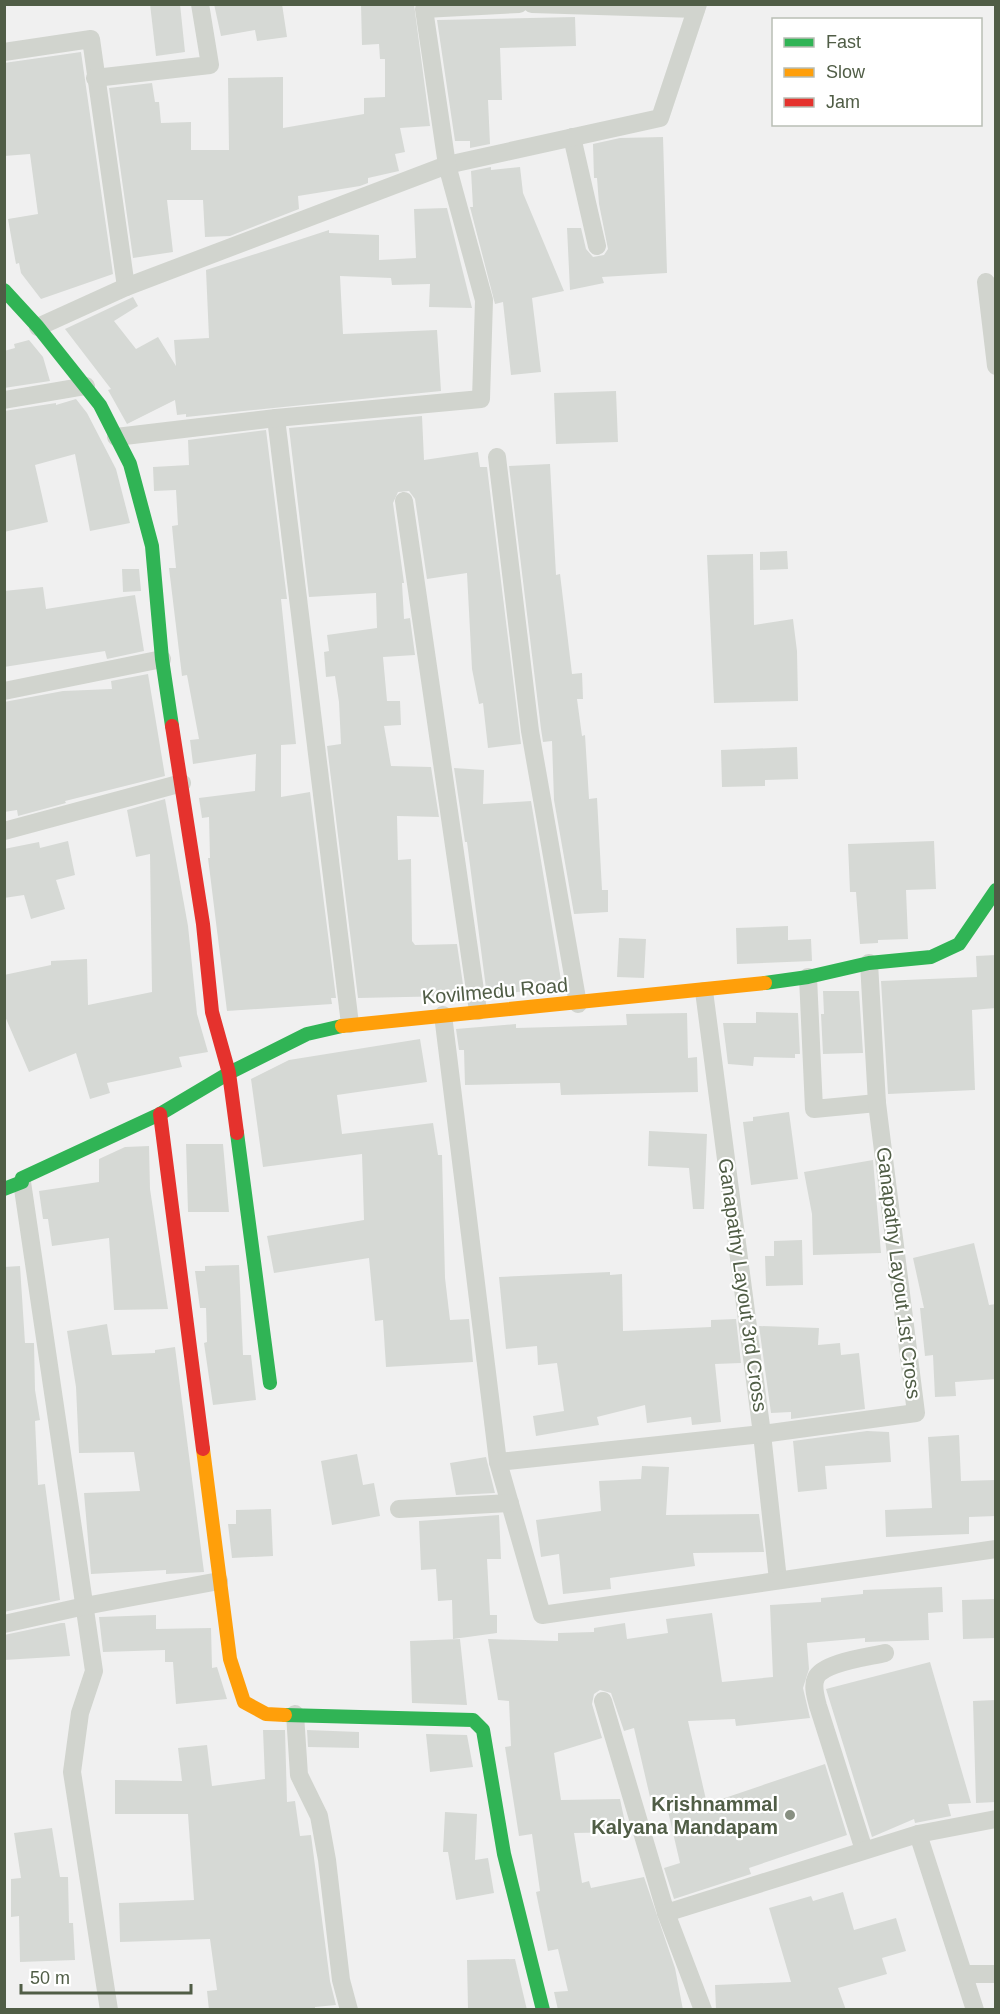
<svg xmlns="http://www.w3.org/2000/svg" width="1000" height="2014" font-family="Arial,sans-serif">
	<style>
		.building { fill: #d6d9d5 }
		.lines { fill: none; stroke-linecap: round; stroke-linejoin: round }
		.street { stroke: #d1d4ce; stroke-width: 18 }
		.fast { stroke: #30b455; stroke-width: 14 }
		.slow { stroke: #ff9f0a; stroke-width: 14 }
		.jam { stroke: #e5322d; stroke-width: 14 }
		.poi-dot { fill: #889082; stroke: #fff; stroke-width: 2 }
		.labels { text-anchor: middle; stroke-width: 4.5; stroke-linejoin: round; paint-order: stroke }
		.street-label { font-size: 20px; fill: #505d46; stroke: #fff }
		.poi-label { font-size: 20px; font-weight: bold; fill: #505d46; stroke: #fff; text-anchor: end }
	</style>
	<rect width="100%" height="100%" fill="#f0f0f0"/>
	<g class="building">
		<polygon points="150,4 180,4 185,52 156,56"/>
		<polygon points="214,4 282,4 287,37 257,41 255,30 221,36"/>
		<polygon points="361,4 414,4 430,126 400,128 405,152 395,154 399,171 368,178 368,183 360,186 298,196 299,209 230,236 205,237 203,200 167,200 173,252 133,258 109,88 152,83 155,102 159,102 161,123 191,122 191,150 229,150 228,78 283,77 283,128 364,114 364,98 385,97 385,59 380,59 379,44 362,45"/>
		<polygon points="575,17 576,46 500,48 502,100 488,100 490,144 470,148 470,141 455,141 437,20"/>
		<polygon points="81,52 113,274 41,299 21,273 19,263 16,264 8,219 38,214 30,154 4,156 4,63"/>
		<polygon points="663,137 667,273 602,277 604,283 570,290 567,228 581,228 586,249 593,257 604,255 608,249 599,204 597,178 594,178 593,144 620,138"/>
		<polygon points="491,167 491,170 520,167 523,193 564,291 532,298 541,372 511,375 503,302 495,304 470,207 473,207 471,171"/>
		<polygon points="447,208 472,308 429,307 430,284 392,285 391,278 340,276 343,334 437,330 441,391 186,417 186,414 177,415 175,400 127,424 108,390 111,389 65,329 133,297 138,306 114,321 136,349 158,337 176,366 174,340 209,338 206,270 329,230 329,233 379,235 379,260 416,258 414,209"/>
		<polygon points="29,340 43,357 50,381 4,388 4,351 15,348 14,344"/>
		<polygon points="616,391 618,442 556,444 554,393"/>
		<polygon points="76,399 87,413 116,469 130,523 90,531 75,454 35,465 48,522 4,532 4,411 56,403 56,405"/>
		<polygon points="422,416 424,460 478,452 480,467 487,467 521,744 488,748 483,703 479,704 472,669 467,573 427,579 415,499 409,491 398,492 393,503 404,583 402,583 404,619 410,618 415,655 383,657 387,701 400,701 401,725 384,726 391,766 431,767 439,817 397,816 398,860 411,859 412,941 415,945 457,944 465,998 453,999 453,996 358,998 327,746 341,744 339,702 335,676 326,677 324,652 329,651 327,635 377,628 376,593 309,597 289,428"/>
		<polygon points="266,430 287,599 281,599 296,744 281,745 281,797 310,792 336,998 331,998 332,1004 227,1011 208,858 210,858 209,817 202,818 199,798 255,791 256,754 193,764 190,740 199,739 187,675 182,676 169,568 176,568 172,526 178,525 176,490 154,491 153,467 189,465 188,440"/>
		<polygon points="550,464 556,575 560,574 572,674 582,673 583,699 577,699 582,736 585,735 589,799 597,798 602,890 608,890 608,912 574,914 554,800 552,741 543,742 541,729 509,466"/>
		<polygon points="787,551 788,569 760,570 760,552"/>
		<polygon points="753,554 754,625 793,619 797,651 798,701 714,703 707,555"/>
		<polygon points="122,569 139,569 141,591 123,592"/>
		<polygon points="43,587 46,609 135,595 144,651 107,659 105,651 4,667 4,591"/>
		<polygon points="148,674 165,776 65,801 66,803 18,816 17,810 4,812 4,702 63,691 112,689 111,681"/>
		<polygon points="797,747 798,779 765,780 765,786 722,787 721,750"/>
		<polygon points="454,768 484,770 483,804 531,801 562,986 487,996 467,842 465,842"/>
		<polygon points="165,799 188,926 197,1014 208,1052 179,1057 182,1067 107,1083 110,1093 90,1099 76,1053 29,1072 4,1014 4,975 51,965 51,961 87,959 88,1005 152,992 150,854 136,857 127,810"/>
		<polygon points="68,841 75,875 56,880 65,909 31,919 24,895 4,898 4,849 39,842 40,848"/>
		<polygon points="934,841 936,889 906,890 908,939 878,940 878,943 860,944 856,892 850,892 848,844"/>
		<polygon points="788,926 788,940 811,939 812,961 737,964 736,928"/>
		<polygon points="619,938 646,939 644,978 617,977"/>
		<polygon points="996,955 996,1008 972,1010 975,1090 888,1094 881,981 977,977 976,956"/>
		<polygon points="823,991 859,991 863,1053 823,1054 821,1014 824,1014"/>
		<polygon points="756,1012 798,1013 800,1054 795,1054 795,1058 754,1057 753,1066 728,1064 723,1023 756,1023"/>
		<polygon points="687,1013 688,1058 697,1057 698,1092 561,1095 560,1083 465,1085 464,1050 459,1050 456,1029 516,1024 516,1028 627,1025 626,1014"/>
		<polygon points="420,1039 427,1082 337,1095 342,1134 433,1123 438,1155 442,1155 445,1278 450,1320 469,1319 473,1362 386,1367 383,1320 375,1321 369,1258 274,1273 267,1236 364,1220 362,1154 263,1167 251,1079 289,1060"/>
		<polygon points="789,1112 798,1179 751,1185 743,1122 753,1121 753,1117"/>
		<polygon points="649,1131 707,1134 704,1209 693,1209 689,1168 648,1166"/>
		<polygon points="186,1144 223,1144 229,1212 188,1212"/>
		<polygon points="149,1146 150,1189 168,1309 114,1310 109,1238 52,1246 48,1219 43,1219 39,1191 99,1182 99,1159 125,1147"/>
		<polygon points="873,1160 881,1253 813,1255 812,1214 804,1172"/>
		<polygon points="802,1240 803,1285 766,1286 765,1256 774,1256 774,1241"/>
		<polygon points="974,1243 989,1305 996,1304 996,1379 955,1382 956,1396 935,1397 933,1355 925,1356 920,1308 924,1308 913,1258"/>
		<polygon points="239,1265 243,1355 251,1355 256,1400 213,1405 204,1343 207,1342 206,1308 200,1308 195,1271 205,1271 205,1266"/>
		<polygon points="20,1266 25,1343 34,1343 35,1390 40,1420 35,1421 38,1485 45,1484 60,1600 4,1612 4,1267"/>
		<polygon points="610,1272 610,1275 622,1274 623,1331 711,1327 711,1320 736,1319 741,1363 715,1364 721,1422 692,1425 691,1417 647,1423 645,1405 597,1417 599,1425 536,1436 533,1416 564,1411 557,1363 538,1365 537,1346 506,1349 499,1277"/>
		<polygon points="107,1324 112,1355 155,1353 155,1350 175,1347 204,1572 166,1574 166,1570 91,1574 84,1493 140,1491 134,1452 79,1453 76,1387 67,1331"/>
		<polygon points="759,1326 819,1328 818,1345 840,1343 841,1355 859,1353 865,1409 791,1419 791,1412 771,1413"/>
		<polygon points="867,1431 889,1432 891,1462 825,1466 827,1489 798,1492 793,1441"/>
		<polygon points="959,1435 961,1481 996,1480 996,1516 969,1517 969,1534 886,1537 885,1510 932,1508 928,1437"/>
		<polygon points="357,1454 363,1485 374,1483 380,1516 332,1525 321,1461"/>
		<polygon points="486,1457 495,1493 456,1495 450,1463"/>
		<polygon points="642,1466 669,1467 666,1515 759,1514 764,1552 693,1553 695,1566 610,1578 611,1589 563,1594 559,1554 541,1557 536,1520 601,1511 599,1481 641,1479"/>
		<polygon points="271,1509 273,1556 232,1558 228,1524 236,1524 236,1510"/>
		<polygon points="499,1515 501,1559 487,1559 490,1615 497,1615 497,1633 453,1639 452,1600 438,1601 436,1569 421,1570 419,1521"/>
		<polygon points="942,1587 943,1612 928,1613 929,1640 865,1642 865,1638 807,1643 809,1669 803,1688 810,1718 736,1726 735,1719 688,1721 707,1804 825,1764 847,1835 749,1868 751,1874 674,1899 664,1868 680,1863 664,1794 650,1797 634,1728 624,1731 611,1693 600,1690 594,1694 592,1704 602,1738 554,1753 561,1800 620,1799 627,1832 574,1833 582,1883 589,1881 591,1888 644,1877 675,1968 683,2010 558,2010 554,1992 568,1991 558,1949 548,1951 536,1892 540,1891 532,1834 519,1836 505,1747 511,1746 509,1701 498,1700 488,1639 558,1641 558,1633 594,1632 594,1628 625,1623 627,1639 668,1633 666,1619 712,1613 722,1682 773,1677 770,1605 821,1602 821,1598 863,1594 863,1590"/>
		<polygon points="996,1599 996,1638 963,1639 962,1600"/>
		<polygon points="156,1615 156,1629 211,1628 212,1668 217,1667 227,1699 176,1704 173,1662 165,1662 165,1650 103,1652 99,1617"/>
		<polygon points="61,1623 65,1623 70,1656 4,1660 4,1635"/>
		<polygon points="460,1639 467,1705 412,1703 410,1641"/>
		<polygon points="930,1662 971,1803 948,1804 951,1816 915,1823 914,1819 872,1837 826,1689"/>
		<polygon points="996,1700 996,1802 976,1803 973,1701"/>
		<polygon points="263,1730 285,1730 287,1802 295,1801 300,1836 311,1835 330,1981 336,2005 315,2007 315,2010 209,2010 207,1991 217,1990 210,1939 120,1942 119,1903 194,1900 188,1814 115,1814 115,1780 182,1781 178,1748 207,1745 212,1786 265,1779"/>
		<polygon points="307,1730 359,1732 359,1748 308,1747"/>
		<polygon points="426,1734 467,1735 473,1767 430,1772"/>
		<polygon points="445,1812 477,1814 475,1860 488,1858 494,1893 456,1900 448,1852 443,1852"/>
		<polygon points="52,1828 60,1877 68,1877 69,1923 73,1923 75,1960 20,1962 19,1916 11,1917 11,1879 21,1878 14,1833"/>
		<polygon points="843,1892 854,1930 896,1918 906,1951 882,1958 887,1974 838,1988 846,2010 716,2010 715,1985 791,1982 769,1908 811,1896 813,1901"/>
		<polygon points="515,1959 527,2010 468,2010 467,1960"/>
	</g>
	<g class="lines">
		<g class="street">
			<polyline points="532,4 696,9"/>
			<polyline points="4,52 91,39 126,287"/>
			<polyline points="95,78 210,65 200,4"/>
			<polyline points="572,137 597,246"/>
			<polyline points="986,282 996,366"/>
			<polyline points="38,327 126,287 447,165 660,118 698,4"/>
			<polyline points="4,400 86,386"/>
			<polyline points="276,418 350,1024"/>
			<polyline points="116,437 276,418 481,399 484,300 447,165 424,9 519,4"/>
			<polyline points="497,457 530,731 578,1004"/>
			<polyline points="404,501 478,1011"/>
			<polyline points="4,691 162,659"/>
			<polyline points="4,831 182,783"/>
			<polyline points="808,977 814,1109 877,1103"/>
			<polyline points="704,991 762,1434 778,1580"/>
			<polyline points="443,1015 498,1462 542,1615 996,1549"/>
			<polyline points="22,1182 94,1671 80,1713 72,1772 109,2010"/>
			<polyline points="498,1462 762,1434 916,1413 877,1103 869,963"/>
			<polyline points="399,1509 510,1503"/>
			<polyline points="4,1624 85,1606 219,1581"/>
			<polyline points="603,1701 666,1913 703,2010"/>
			<polyline points="295,1714 299,1775 319,1816 327,1860 341,1980 349,2010"/>
			<polyline points="918,1834 975,2010"/>
			<path d="M864,1850L818,1706C816,1698 812,1686 816,1678C823,1662 869,1657 885,1653"/>
			<polyline points="666,1913 918,1834 996,1819"/>
			<polyline points="965,1974 996,1974"/>
		</g>
		<g class="fast">
			<polyline points="4,290 38,327 100,405 130,464 152,546 162,659 172,726"/>
			<polyline points="765,983 808,977 869,963 931,957 959,944 996,890"/>
			<polyline points="237,1133 270,1383"/>
			<polyline points="4,1189 22,1182 22,1178 160,1114 229,1073 307,1034 342,1026"/>
			<polyline points="285,1715 473,1720 483,1730 504,1854 543,2010"/>
		</g>
		<g class="slow">
			<polyline points="342,1026 765,983"/>
			<polyline points="203,1449 230,1659 244,1702 266,1714 285,1715"/>
		</g>
		<g class="jam">
			<polyline points="172,726 203,924 212,1012 229,1073 237,1133"/>
			<polyline points="160,1114 203,1449"/>
		</g>
	</g>
	<circle class="poi-dot" cx="790" cy="1815" r="6"/>
	<g class="labels">
		<g class="street-label">
			<text transform="translate(495 991) rotate(-5)" y="7">Kovilmedu Road</text>
			<text transform="translate(899 1273) rotate(83)" y="7">Ganapathy Layout 1st Cross</text>
			<text transform="translate(743 1285) rotate(82)" y="7">Ganapathy Layout 3rd Cross</text>
		</g>
		<g class="poi-label">
			<text x="778" y="1811">Krishnammal<tspan x="778" dy="23">Kalyana Mandapam</tspan></text>
		</g>
	</g>
	<rect width="1000" height="2014" fill="none" stroke="#505d46" stroke-width="12"/>
	<rect x="772" y="18" width="210" height="108" fill="#ffffff" stroke="#b9beb5" stroke-width="1.5"/>
	<rect x="784" y="38" width="30" height="9" fill="#30b455" stroke="#b9beb5" stroke-width="1.5"/>
	<text x="826" y="48" font-size="18" fill="#505d46">Fast</text>
	<rect x="784" y="68" width="30" height="9" fill="#ff9f0a" stroke="#b9beb5" stroke-width="1.5"/>
	<text x="826" y="78" font-size="18" fill="#505d46">Slow</text>
	<rect x="784" y="98" width="30" height="9" fill="#e5322d" stroke="#b9beb5" stroke-width="1.5"/>
	<text x="826" y="108" font-size="18" fill="#505d46">Jam</text>
	<path d="M21 1984v9h170v-9" fill="none" stroke="#505d46" stroke-width="3"/>
	<text x="30" y="1984" font-size="18" fill="#505d46" stroke="#ffffff" stroke-width="4.5" paint-order="stroke">50 m</text>
</svg>
